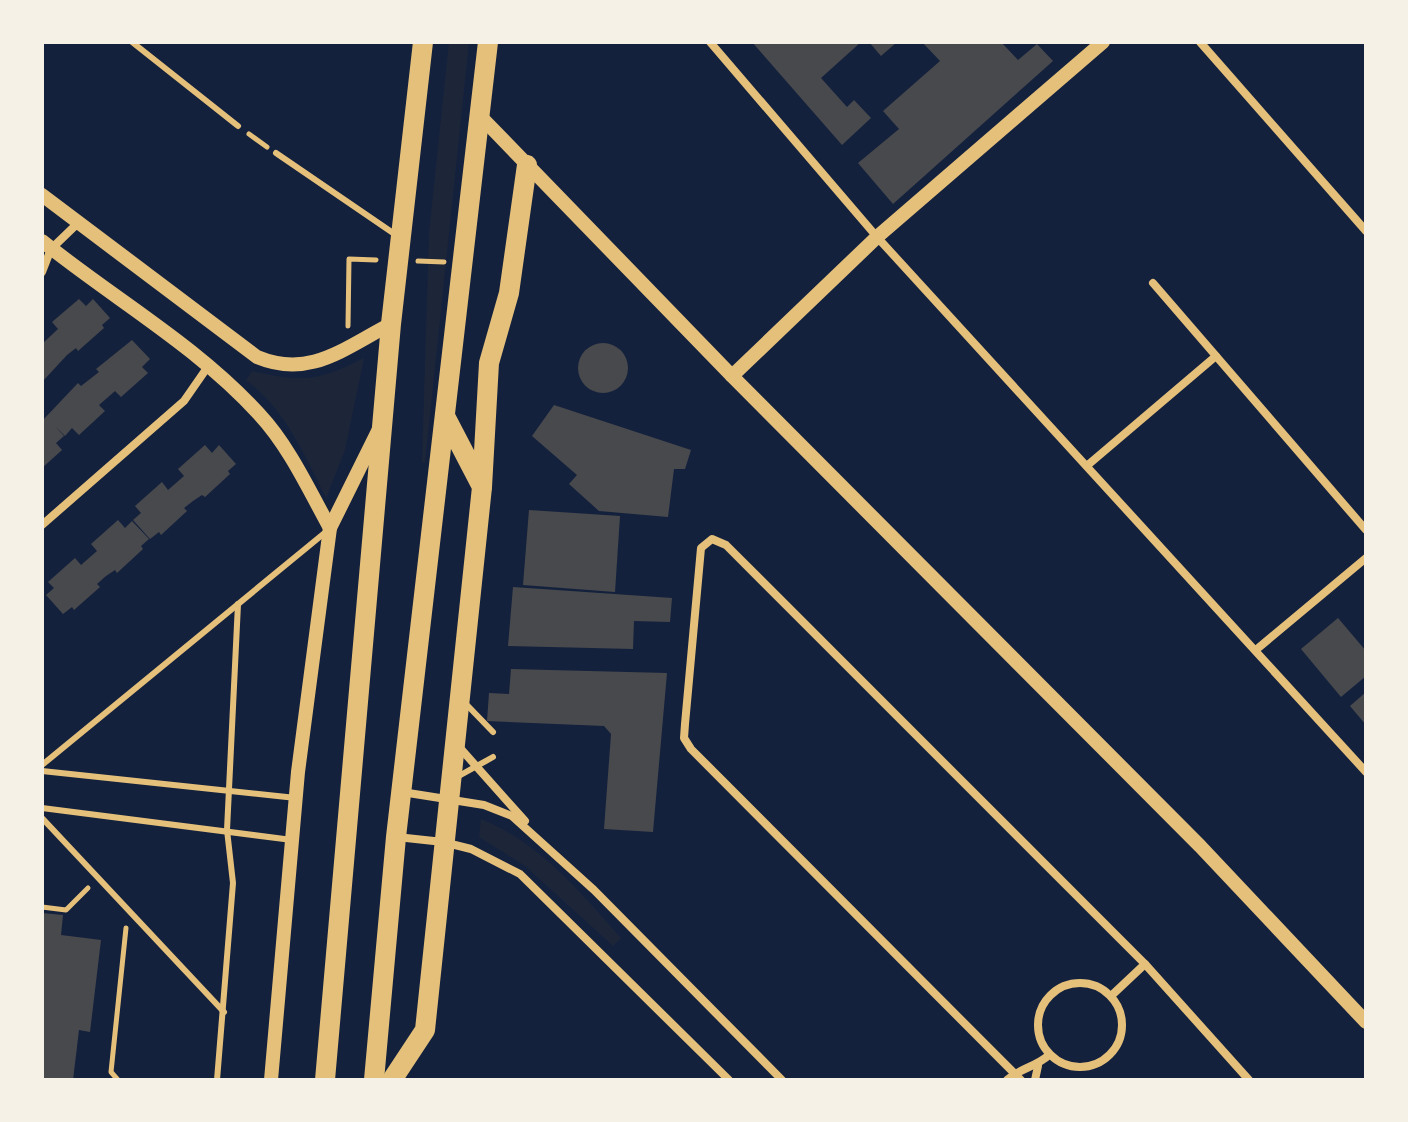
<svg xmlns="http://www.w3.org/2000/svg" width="1408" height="1122" font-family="'Open Sans',sans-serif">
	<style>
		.green { fill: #1d2539 }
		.building { fill: #48494c }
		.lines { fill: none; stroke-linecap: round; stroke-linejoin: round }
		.path { stroke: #e5c07b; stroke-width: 5 }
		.service { stroke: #e5c07b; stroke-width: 6 }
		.minor { stroke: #e5c07b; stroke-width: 8 }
		.tertiary { stroke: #e5c07b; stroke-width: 14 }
		.primary { stroke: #e5c07b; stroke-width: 20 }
	</style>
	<rect width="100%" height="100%" fill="#14213d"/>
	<g class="green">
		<polygon points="449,42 469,42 425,463 422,462 429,233"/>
		<path d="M364,358L345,450L326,498C304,454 286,411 246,380L252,371C302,382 317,382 364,358Z"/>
		<path d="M481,819C540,843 580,892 621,938L613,946L525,866L479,837Z"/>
	</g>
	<g class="building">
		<polygon points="752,42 861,42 821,78 847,107 854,100 871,118 842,145"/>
		<polygon points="869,42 897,42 881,56"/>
		<polygon points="922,42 1001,42 1018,60 1037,44 1053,61 893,204 858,163 899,129 883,111 940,61"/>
		<polygon points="79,299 86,306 93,299 110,318 102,325 104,328 78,351 76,348 67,355 42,382 42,344 58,329 52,322"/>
		<polygon points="132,340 150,359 142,367 148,373 121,397 115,391 99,405 105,411 79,435 72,428 65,436 55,426 64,436 56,443 62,450 42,468 42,421 78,383 81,386 99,372 96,369"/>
		<circle cx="603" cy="368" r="25"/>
		<polygon points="554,405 691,450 685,469 674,469 668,517 599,511 569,484 577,475 532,436"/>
		<polygon points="205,445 212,453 219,445 236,464 228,471 230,474 205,497 202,495 193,501 184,508 187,511 161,535 159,532 150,539 133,520 141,513 135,506 162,482 168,490 184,476 178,469"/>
		<polygon points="529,510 620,516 615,592 523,585"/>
		<polygon points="118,520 125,528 132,521 149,539 141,546 143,549 117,573 115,570 106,576 97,584 100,587 74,610 72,607 63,614 46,595 54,588 48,582 75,558 81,565 97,551 91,544"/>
		<polygon points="513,587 672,598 670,622 634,621 633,649 508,646"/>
		<polygon points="1338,618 1366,651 1366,676 1341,697 1301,649"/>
		<polygon points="511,669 667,673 653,832 604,829 611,734 604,726 487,721 489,693 509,694"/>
		<polygon points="1366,692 1366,725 1350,706"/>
		<polygon points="42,913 63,915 61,935 101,940 90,1032 79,1030 73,1080 42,1080"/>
	</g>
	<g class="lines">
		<g class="path">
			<polyline points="249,134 267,147"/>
			<polyline points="418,261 444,262"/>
			<polyline points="348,326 349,259 376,260"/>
			<polyline points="42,907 66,910 88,888"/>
			<polyline points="118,1080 111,1072 126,928"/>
		</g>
		<g class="service">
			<polyline points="132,42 238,126"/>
			<polyline points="276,153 396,235"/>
			<polyline points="465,703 493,732"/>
			<polyline points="42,765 327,531"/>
			<polyline points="42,771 296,798"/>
			<polyline points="457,777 493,757"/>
			<polyline points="42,808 292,840"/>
			<polyline points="42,818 224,1012"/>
			<polyline points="217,1080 233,883 227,830 238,604"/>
		</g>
		<g class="minor">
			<polyline points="710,42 877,237 1366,772"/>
			<polyline points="1200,42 1366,231"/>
			<polyline points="42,272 51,249 78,223"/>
			<polyline points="1153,283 1366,530"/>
			<polyline points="1089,464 1216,356"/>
			<polyline points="42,525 184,401 209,365"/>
			<polyline points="1257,649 1366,558"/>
			<polyline points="460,748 525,821"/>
			<polyline points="402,792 484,805 512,816 594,890 782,1080"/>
			<polyline points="397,837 443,842 471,849 520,874 729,1080"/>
			<circle cx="1080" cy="1025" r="42"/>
			<polyline points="1111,996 1145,964"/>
			<path d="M1007,1080C1020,1068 1036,1067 1049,1055"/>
			<polyline points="1021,1080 691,749 684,738 685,724 701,548 712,539 726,545 1145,964 1249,1080"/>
			<polyline points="1035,1080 1038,1066"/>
		</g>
		<g class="tertiary">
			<polyline points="482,118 732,376 1200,846 1366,1022"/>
			<path d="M42,195L257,357C310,379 344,348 391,324"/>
			<path d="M42,241C114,299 196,345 259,414C289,446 309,490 330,528"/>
			<polyline points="732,376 877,237 1103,42"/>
			<polyline points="271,1080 298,772 330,528 379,429"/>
		</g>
		<g class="primary">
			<polyline points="482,487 489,363 509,293 527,165"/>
			<polyline points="325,1080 391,324 423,42"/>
			<polyline points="374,1080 396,837 488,42"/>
			<polyline points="392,1080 425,1030 482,487 445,416"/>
		</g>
	</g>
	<rect width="1408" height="1122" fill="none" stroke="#f6f1e7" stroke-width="88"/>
</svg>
